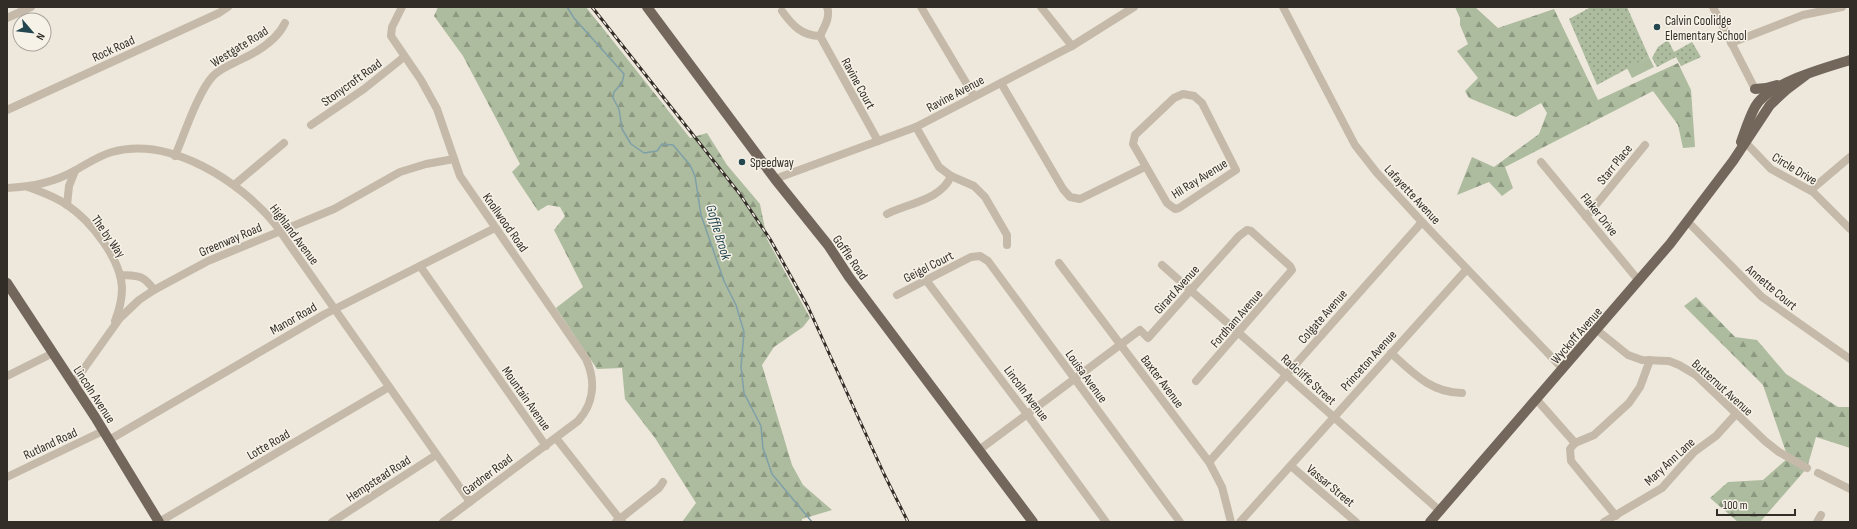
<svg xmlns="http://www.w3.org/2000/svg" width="1857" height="529" font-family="'Sofia Sans Condensed',sans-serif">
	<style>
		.grass { fill: url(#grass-dots) }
		.forest { fill: url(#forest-firs) }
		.pitch { fill: #adbb9e }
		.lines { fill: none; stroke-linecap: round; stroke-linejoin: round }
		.stream { stroke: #7fa0a8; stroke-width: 1.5 }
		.minor { stroke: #c5baa9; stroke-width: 8 }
		.major { stroke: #73665b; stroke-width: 10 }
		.rail-casing { stroke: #332d28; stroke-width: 3 }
		.rail { stroke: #f7f2e8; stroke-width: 1.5; stroke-dasharray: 4.5; stroke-linecap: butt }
		.poi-dot { fill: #23464f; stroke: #f7f2e8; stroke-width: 1.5 }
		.labels { text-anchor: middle; stroke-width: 3; stroke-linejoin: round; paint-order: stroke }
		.poi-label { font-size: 13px; fill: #332d28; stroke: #f7f2e8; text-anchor: start }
		.street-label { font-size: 13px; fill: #332d28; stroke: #f7f2e8 }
		.water-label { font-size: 14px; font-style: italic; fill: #23464f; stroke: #f7f2e8 }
	</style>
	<defs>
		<pattern id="grass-dots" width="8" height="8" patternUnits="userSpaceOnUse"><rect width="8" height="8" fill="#adbb9e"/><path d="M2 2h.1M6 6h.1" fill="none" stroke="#8d9881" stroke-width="1.8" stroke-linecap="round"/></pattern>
		<pattern id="forest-firs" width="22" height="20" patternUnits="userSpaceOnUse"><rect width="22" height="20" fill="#adbb9e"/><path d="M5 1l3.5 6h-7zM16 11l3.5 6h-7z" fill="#8d9881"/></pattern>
	</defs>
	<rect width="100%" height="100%" fill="#eee8dc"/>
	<g class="grass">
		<polygon points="1591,7 1627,7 1649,57 1597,85 1569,19"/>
		<polygon points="1668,40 1674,52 1692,42 1701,57 1681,66 1676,57 1657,67 1652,58 1658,47"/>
	</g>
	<g class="forest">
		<polygon points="438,7 586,7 690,138 707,133 727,165 760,204 767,239 810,318 803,327 774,347 762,365 792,465 803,485 832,510 802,519 802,522 682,522 696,503 655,438 625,399 622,368 597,369 556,308 583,287 554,230 565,216 560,207 548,205 538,211 512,172 520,164 463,56 434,16"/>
		<polygon points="1455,7 1475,7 1498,28 1554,9 1598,100 1678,63 1691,90 1695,147 1683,148 1678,125 1653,91 1505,167 1513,188 1502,196 1489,182 1457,195 1472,157 1494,167 1539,134 1547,113 1541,103 1516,117 1469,98 1465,91 1478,78 1457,51 1468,44 1460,25 1460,18"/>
		<polygon points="1696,297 1735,337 1757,340 1786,374 1838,407 1850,407 1850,448 1816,437 1807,468 1760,522 1738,522 1710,498 1728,482 1763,480 1788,458 1763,385 1684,306"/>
	</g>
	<polygon class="pitch" points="1649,57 1654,67 1632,78 1627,68"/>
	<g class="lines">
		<polyline class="stream" points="567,7 574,18 624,74 622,83 614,92 613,98 619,109 622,129 631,144 644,153 657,151 662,144 673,145 690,165 695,176 701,215 724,281 736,305 744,332 741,367 744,393 761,426 763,448 772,474 812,522"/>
		<g class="minor">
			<path d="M402,7L392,27L391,36L421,80L437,109L460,176L586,359C596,381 594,403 578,421L443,522"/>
			<polyline points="921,7 974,96"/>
			<polyline points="1041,7 1072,46"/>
			<polyline points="1283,7 1355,145 1377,173 1422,222 1563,369"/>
			<polyline points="1713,7 1755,89"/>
			<path d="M782,11C792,25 802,36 820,36"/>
			<polyline points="7,18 31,7"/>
			<polyline points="820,36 878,141"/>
			<path d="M820,36C824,27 831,17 827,7"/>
			<polyline points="1731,43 1803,15 1842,7"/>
			<polyline points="1001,83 1063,189 1070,197 1080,199 1145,167"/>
			<polygon points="1183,94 1194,96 1202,103 1236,170 1179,208 1175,209 1167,203 1133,144 1135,135 1174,98"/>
			<polyline points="7,110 219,13 228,7"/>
			<polyline points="311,125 364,89 404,57"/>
			<polyline points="916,127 939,167 951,176 974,186 985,197 1007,235 1007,245"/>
			<polyline points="1746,143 1771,169 1813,192 1850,229"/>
			<path d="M175,156C184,135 198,92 213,76C221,68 232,64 242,59C259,51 277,40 285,23"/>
			<polyline points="1541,162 1639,281"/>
			<polyline points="775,179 916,127 1072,46 1134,7"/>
			<polyline points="234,185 284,143"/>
			<path d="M28,187C42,192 56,197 67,205C91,221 121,259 122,288C122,299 119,311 115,321"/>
			<path d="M7,188C31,187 53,183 74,171C87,164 98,156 112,152C170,136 240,181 275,224L470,502"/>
			<polyline points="1811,190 1850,157"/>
			<polyline points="67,205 69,186 75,171"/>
			<path d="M887,214C909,203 941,200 951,176"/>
			<polyline points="1586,217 1645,145"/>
			<polyline points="1688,222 1762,297 1850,359"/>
			<polyline points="1059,263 1209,462 1222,487 1231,522"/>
			<polyline points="1162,265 1440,511"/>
			<polyline points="420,266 546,446"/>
			<path d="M120,275C138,276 143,274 154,290"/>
			<polyline points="926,280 1027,414 1106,522"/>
			<polyline points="897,295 971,257 980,256 988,261 1180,522"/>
			<polyline points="1597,330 1628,355 1642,360 1669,361 1679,365 1696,375 1765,441 1779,452 1807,468"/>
			<path d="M1391,353C1412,372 1431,393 1462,393"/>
			<polyline points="7,376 53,353"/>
			<polyline points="73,384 120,318 139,300 154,290 208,261 334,209 400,172 426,164 454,159"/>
			<polyline points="1537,400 1575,443"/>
			<polyline points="556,438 622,522"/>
			<polyline points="109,440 325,314 495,228"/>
			<polyline points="979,450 1140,330 1148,338 1239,236 1247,230 1251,231 1290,266 1292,270 1196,381"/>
			<polyline points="1209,462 1422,222"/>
			<polyline points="1291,466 1356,522"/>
			<polyline points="1818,473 1850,489"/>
			<polyline points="7,477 103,431"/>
			<polyline points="1616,516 1571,461 1570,449 1575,443 1594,435 1629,403 1640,387 1650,360"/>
			<polyline points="159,522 389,387"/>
			<polyline points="332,522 436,455"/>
			<polyline points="616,522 659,488 663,482"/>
			<polyline points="1240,522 1467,269"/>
			<polyline points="1604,522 1662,488 1694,452 1716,436 1736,414"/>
			<polyline points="1817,522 1821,515"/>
		</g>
		<g class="major">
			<polyline points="647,7 775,179 828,245 849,277 1033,522"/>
			<polyline points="1755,89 1766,88 1777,85"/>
			<path d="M1741,142C1745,131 1749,118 1755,107C1768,83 1824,68 1850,60"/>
			<polyline points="7,283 95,417 159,522"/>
			<polyline points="1430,522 1670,244 1733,161 1770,105 1786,90 1806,75"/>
		</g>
		<defs>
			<polyline id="rail" points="592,7 739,193 770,239 808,307 884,474 908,522"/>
		</defs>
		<use href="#rail" class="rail-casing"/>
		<use href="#rail" class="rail"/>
	</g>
	<g class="poi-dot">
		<circle cx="1657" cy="27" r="4"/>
		<circle cx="742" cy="162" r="4"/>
	</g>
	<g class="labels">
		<g class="poi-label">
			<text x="1665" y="25">Calvin Coolidge<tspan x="1665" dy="15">Elementary School</tspan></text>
			<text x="750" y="167">Speedway</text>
		</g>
		<g class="street-label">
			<text transform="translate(239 46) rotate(-32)" y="5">Westgate Road</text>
			<text transform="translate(113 48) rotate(-25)" y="5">Rock Road</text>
			<text transform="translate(351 82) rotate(-36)" y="5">Stonycroft Road</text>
			<text transform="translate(859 83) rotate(61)" y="5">Ravine Court</text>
			<text transform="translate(955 93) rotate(-28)" y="5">Ravine Avenue</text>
			<text transform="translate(1614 164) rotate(-51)" y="5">Starr Place</text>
			<text transform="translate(1795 168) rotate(31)" y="5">Circle Drive</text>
			<text transform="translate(1199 178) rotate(-32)" y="5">Hil Ray Avenue</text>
			<text transform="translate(1413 194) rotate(47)" y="5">Lafayette Avenue</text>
			<text transform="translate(1600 214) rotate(51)" y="5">Flaker Drive</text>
			<text transform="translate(506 222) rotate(55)" y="5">Knollwood Road</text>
			<text transform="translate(295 234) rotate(53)" y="5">Highland Avenue</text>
			<text transform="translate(109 236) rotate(55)" y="5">The by Way</text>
			<text transform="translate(230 239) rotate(-23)" y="5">Greenway Road</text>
			<text transform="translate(851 257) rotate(55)" y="5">Goffle Road</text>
			<text transform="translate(928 266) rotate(-27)" y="5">Geigel Court</text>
			<text transform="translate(1772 287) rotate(40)" y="5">Annette Court</text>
			<text transform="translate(1176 289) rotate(-48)" y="5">Girard Avenue</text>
			<text transform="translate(1322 316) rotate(-49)" y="5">Colgate Avenue</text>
			<text transform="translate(293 318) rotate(-30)" y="5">Manor Road</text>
			<text transform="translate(1236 318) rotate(-49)" y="5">Fordham Avenue</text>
			<text transform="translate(1576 335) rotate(-49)" y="5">Wyckoff Avenue</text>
			<text transform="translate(1368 360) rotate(-48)" y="5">Princeton Avenue</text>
			<text transform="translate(1087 376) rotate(54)" y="5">Louisa Avenue</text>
			<text transform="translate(1309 379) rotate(42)" y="5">Radcliffe Street</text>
			<text transform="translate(1163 381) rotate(53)" y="5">Baxter Avenue</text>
			<text transform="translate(1723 387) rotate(42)" y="5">Butternut Avenue</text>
			<text transform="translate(1027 393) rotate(53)" y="5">Lincoln Avenue</text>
			<text transform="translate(95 394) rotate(57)" y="5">Lincoln Avenue</text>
			<text transform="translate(527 398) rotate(55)" y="5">Mountain Avenue</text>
			<text transform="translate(50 443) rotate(-25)" y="5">Rutland Road</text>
			<text transform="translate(268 444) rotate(-30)" y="5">Lotte Road</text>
			<text transform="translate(1669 461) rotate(-43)" y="5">Mary Ann Lane</text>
			<text transform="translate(487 474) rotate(-37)" y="5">Gardner Road</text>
			<text transform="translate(378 478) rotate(-33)" y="5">Hempstead Road</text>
			<text transform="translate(1331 485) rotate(40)" y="5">Vassar Street</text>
		</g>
		<g class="water-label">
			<text transform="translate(719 232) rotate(73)" y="5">Goffle Brook</text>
		</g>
	</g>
	<rect width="1857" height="529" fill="none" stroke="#332d28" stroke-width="16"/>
	<g transform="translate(32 32) rotate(118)"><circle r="19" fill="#f7f2e8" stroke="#a9a39b"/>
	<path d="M0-3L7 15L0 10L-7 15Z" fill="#23464f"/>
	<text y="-6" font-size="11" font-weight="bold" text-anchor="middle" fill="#332d28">N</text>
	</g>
	<path d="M1717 509v6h78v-6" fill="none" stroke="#332d28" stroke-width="2"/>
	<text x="1723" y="509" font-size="12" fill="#332d28" stroke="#f7f2e8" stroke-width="3" paint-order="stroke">100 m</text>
</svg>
